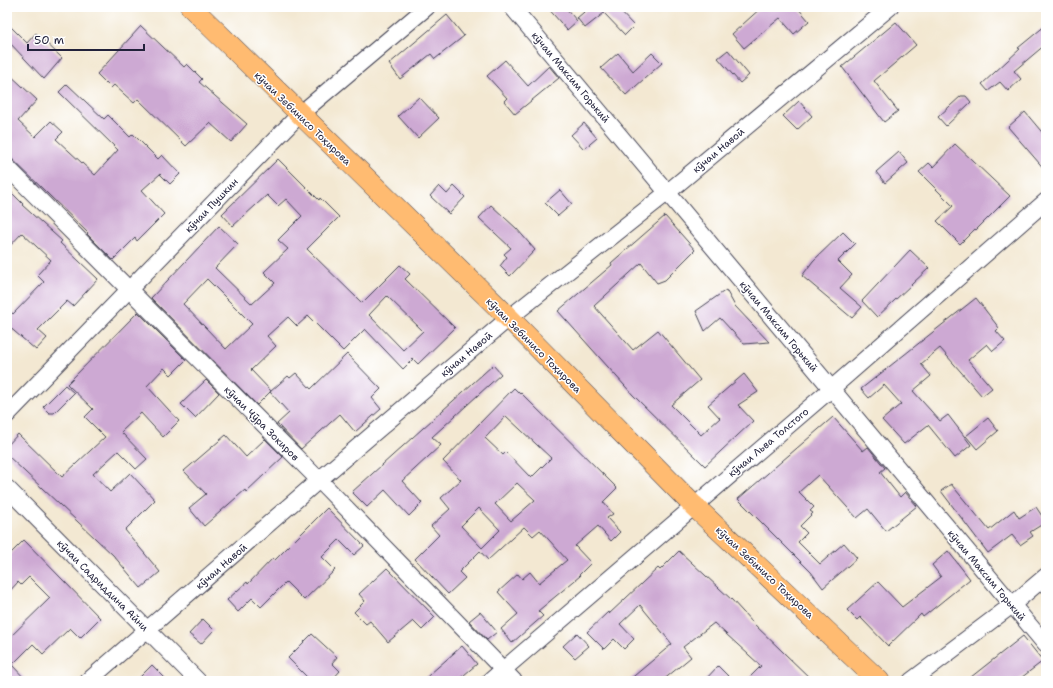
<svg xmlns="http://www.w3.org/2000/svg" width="1053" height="688" font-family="'Shantell Sans',sans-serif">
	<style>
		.building { fill: #cda9d3; fill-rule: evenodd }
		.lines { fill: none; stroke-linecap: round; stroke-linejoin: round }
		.minor-casing { stroke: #414052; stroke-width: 18 }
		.major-casing { stroke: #414052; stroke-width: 22 }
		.minor { stroke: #fff; stroke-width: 16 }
		.major { stroke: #ffbb71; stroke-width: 21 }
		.labels { text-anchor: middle; stroke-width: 3; stroke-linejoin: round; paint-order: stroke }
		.street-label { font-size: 10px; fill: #22223b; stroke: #fff }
	</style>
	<rect width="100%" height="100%" fill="#fff"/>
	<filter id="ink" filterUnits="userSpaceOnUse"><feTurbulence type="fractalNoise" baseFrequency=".025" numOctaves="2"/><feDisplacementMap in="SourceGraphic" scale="8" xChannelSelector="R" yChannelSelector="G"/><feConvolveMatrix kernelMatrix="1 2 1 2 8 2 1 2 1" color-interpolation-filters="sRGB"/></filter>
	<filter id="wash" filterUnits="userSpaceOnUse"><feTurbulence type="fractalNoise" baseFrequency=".012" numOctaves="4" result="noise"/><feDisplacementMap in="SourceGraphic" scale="16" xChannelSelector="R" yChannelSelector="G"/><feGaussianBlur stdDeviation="0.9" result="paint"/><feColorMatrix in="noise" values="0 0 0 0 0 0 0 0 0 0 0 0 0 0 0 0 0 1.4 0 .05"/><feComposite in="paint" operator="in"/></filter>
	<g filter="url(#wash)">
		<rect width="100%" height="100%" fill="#f3e8d2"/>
		<g id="blocks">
			<g class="building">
				<polygon points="547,7 565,7 577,21 567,30"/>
				<polygon points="590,7 616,7 634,26 625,35 604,13 585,28 577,18"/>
				<polygon points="762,7 797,7 809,21 794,34 780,18 744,48 732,34"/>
				<polygon points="447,15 464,36 435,59 431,54 400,79 389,64"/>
				<polygon points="896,22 916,45 874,81 898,111 884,122 842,67"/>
				<polygon points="7,23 27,43 36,33 62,58 44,79 7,40"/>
				<polygon points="1046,25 1046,44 1014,71 1021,79 1008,91 1000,82 988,91 982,84 1020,49 1018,48"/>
				<polygon points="141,26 184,67 187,64 202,79 199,82 247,124 231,142 210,123 186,146 138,99 134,103 114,85 111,88 97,74"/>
				<polygon points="728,50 749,75 740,83 718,58"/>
				<polygon points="618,53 633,71 652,53 662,63 626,95 601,68"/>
				<polygon points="505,60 528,86 549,66 559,78 515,114 504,101 507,98 487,76"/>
				<polygon points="7,72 37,100 18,121 35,137 51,121 63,132 56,139 95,175 118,150 59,92 67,84 104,119 108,115 130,137 133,134 158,159 162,155 180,174 170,184 160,174 142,190 164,214 137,241 135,238 113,260 87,234 88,233 7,154"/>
				<polygon points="961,96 966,96 971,102 946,126 938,117"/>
				<polygon points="419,97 439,118 418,138 398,116"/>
				<polygon points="799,101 812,116 797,130 783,116"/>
				<polygon points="1025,112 1046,137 1046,171 1008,127"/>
				<polygon points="584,123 597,138 584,149 571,135"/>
				<polygon points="955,144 1010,196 976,230 975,229 960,244 937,221 953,206 919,172 929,163 933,167"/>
				<polygon points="899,152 908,163 885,183 876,172"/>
				<path d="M278,159L319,200L320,198L339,217L307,249L362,303L400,265L410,274L405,279L455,328L418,364L413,359L403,369L365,329L343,351L308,316L297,326L288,317L267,336L276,346L251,370L271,391L257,405L151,298L219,226L238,244L215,268L252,304L275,283L264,272L288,249L278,240L302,216L286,199L278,206L267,195L233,226L222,214ZM207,279L252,324L226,349L183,304ZM387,296L423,331L403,350L369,315Z"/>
				<polygon points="439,186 447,194 454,186 465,197 449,214 430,196"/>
				<polygon points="7,188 23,204 22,205 62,241 60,243 98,279 73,306 67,301 38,330 47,338 36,350 7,325 7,308 13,314 44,282 37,275 51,260 22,233 7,249"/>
				<polygon points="560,190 572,204 558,216 545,203"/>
				<polygon points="491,205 517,229 535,250 510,276 500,266 507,257 504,254 511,248 479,218"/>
				<polygon points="665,216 695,250 665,280 657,283 641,263 594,306 633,350 658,330 700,380 671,405 701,435 720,418 708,405 744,374 758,392 738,405 753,421 705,466 633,395 558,311 612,265 611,263"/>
				<polygon points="843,232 855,244 838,261 852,275 840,288 862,307 852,318 802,276 813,261"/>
				<polygon points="910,250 929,268 877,317 862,301"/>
				<polygon points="726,290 735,306 769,342 744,344 720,318 705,331 696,311"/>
				<polygon points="976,298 999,328 996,331 1005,341 993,351 987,344 968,360 992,388 982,396 940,348 921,364 931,376 913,391 940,421 948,415 971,445 955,458 928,425 904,444 882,420 901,404 884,385 869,398 861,389"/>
				<polygon points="138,312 186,360 171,375 164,368 147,386 179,421 163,437 141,413 121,432 147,459 136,469 118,451 93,474 110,492 130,473 155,500 125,530 160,572 141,588 113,555 7,455 7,446 18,434 62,477 105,437 85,417 93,409 67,384"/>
				<polygon points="347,354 381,389 372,398 381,409 355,432 340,414 301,449 277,424 289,413 270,392 288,376 290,378 296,373 311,389"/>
				<polygon points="493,365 501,374 432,437 441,445 402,481 422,503 409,516 385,490 367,507 352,492"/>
				<polygon points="206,380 219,393 195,418 181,404"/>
				<polygon points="65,385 74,393 54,413 49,413 43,407"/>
				<path d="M514,388L520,394L521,393L617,488L603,502L613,514L607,518L620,532L611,541L598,526L575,546L591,563L579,575L580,576L538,611L543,616L512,643L501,629L518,614L498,592L518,574L522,579L530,572L539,583L567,560L540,530L533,536L524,527L488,560L480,551L459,572L465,578L448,594L415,559L439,535L431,526L450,509L441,498L461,480L443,461ZM506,416L551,458L531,478L506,452L503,455L485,438ZM517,483L535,500L511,521L495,504ZM479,508L500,530L482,548L461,526Z"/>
				<polygon points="833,417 863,451 868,447 885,468 880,472 900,497 905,492 917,506 886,531 868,509 857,518 818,475 799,492 814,507 810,511 813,513 800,526 807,533 798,542 820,564 844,543 857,558 823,588 811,572 738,499"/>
				<polygon points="988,418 998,431 977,449 966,436"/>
				<polygon points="226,435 246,457 265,439 283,457 246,492 245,490 204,526 189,508 206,494 184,471"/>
				<polygon points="951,484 989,530 1014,510 1019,518 1036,507 1046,522 1030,532 1033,536 1020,545 1012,535 988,553 941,491"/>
				<polygon points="327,508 364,546 354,555 339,540 322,557 335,570 304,600 286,582 261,607 252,598 238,612 227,600 247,582 248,584 273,558 275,560"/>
				<polygon points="24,540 100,618 80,638 70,628 43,654 33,644 12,665 27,681 7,681 7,640 50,598 29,577 21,585 18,582 7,594 7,557"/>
				<polygon points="679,551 732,600 753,623 813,681 746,681 761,666 714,623 683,647 691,657 662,681 628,681 672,644 640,605 620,624 634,639 624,649 614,639 604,649 587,632 608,612 609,614 658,568 660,570"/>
				<polygon points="948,551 970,579 923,617 921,614 888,646 860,617 857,620 847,610 878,582 902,607 941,577 932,565"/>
				<polygon points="387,568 435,617 422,630 413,621 388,642 370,621 366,624 354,612 365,601 359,594"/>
				<polygon points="480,612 497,632 487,640 469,621"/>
				<polygon points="203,619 214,630 201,644 189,634"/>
				<polygon points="577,633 589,646 575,658 563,646"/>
				<polygon points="312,634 337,657 332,663 340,671 331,681 311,681 288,658"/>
				<polygon points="1023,636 1043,661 1017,681 966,681"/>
				<polygon points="462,646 477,664 457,681 422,681"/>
				<polygon points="152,665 168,681 136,681"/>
				<polygon points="718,666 733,681 704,681"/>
			</g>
		</g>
	</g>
	<g filter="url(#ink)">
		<use href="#blocks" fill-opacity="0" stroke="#414052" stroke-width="1"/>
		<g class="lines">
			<defs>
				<g id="minor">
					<polyline points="512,7 1046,645"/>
					<polyline points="7,167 319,480 514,681"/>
					<polyline points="7,415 299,115 427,7"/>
					<polyline points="7,488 198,681"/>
					<polyline points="88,681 319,480 509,318 668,192 890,7"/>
					<polyline points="490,681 831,389 1046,201"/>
					<polyline points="911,681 1012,605 1046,576"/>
				</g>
				<polyline id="major" points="191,7 509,318 693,505 879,681"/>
			</defs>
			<use href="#minor" class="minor-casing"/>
			<use href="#major" class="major-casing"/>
			<use href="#minor" class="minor"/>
			<use href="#major" class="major"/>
		</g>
	</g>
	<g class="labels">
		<g class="street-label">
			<text transform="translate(571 77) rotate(50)" y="4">кӯчаи Максим Горький</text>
			<text transform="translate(303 118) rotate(44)" y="4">кӯчаи Зебинисо Тоҳирова</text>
			<text transform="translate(718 150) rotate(-40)" y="4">кӯчаи Навоӣ</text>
			<text transform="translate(211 205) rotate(-46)" y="4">кӯчаи Пушкин</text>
			<text transform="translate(779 326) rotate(50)" y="4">кӯчаи Максим Горький</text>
			<text transform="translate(534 345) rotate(45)" y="4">кӯчаи Зебинисо Тоҳирова</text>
			<text transform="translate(466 354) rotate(-40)" y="4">кӯчаи Навоӣ</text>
			<text transform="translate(262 423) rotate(45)" y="4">кӯчаи Ҷӯра Зокиров</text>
			<text transform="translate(768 442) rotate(-40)" y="4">кӯчаи Льва Толстого</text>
			<text transform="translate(221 566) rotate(-41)" y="4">кӯчаи Навоӣ</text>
			<text transform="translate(765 572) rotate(43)" y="4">кӯчаи Зебинисо Тоҳирова</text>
			<text transform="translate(987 575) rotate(50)" y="4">кӯчаи Максим Горький</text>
			<text transform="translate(103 585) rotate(45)" y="4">кӯчаи Садриддина Айни</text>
		</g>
	</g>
	<rect width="1053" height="688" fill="none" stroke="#fff" stroke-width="24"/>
	<path d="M28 44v6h116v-6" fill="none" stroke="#22223b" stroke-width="2"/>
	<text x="34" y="44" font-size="12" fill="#22223b" stroke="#ffffff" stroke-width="3" paint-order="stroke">50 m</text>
</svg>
